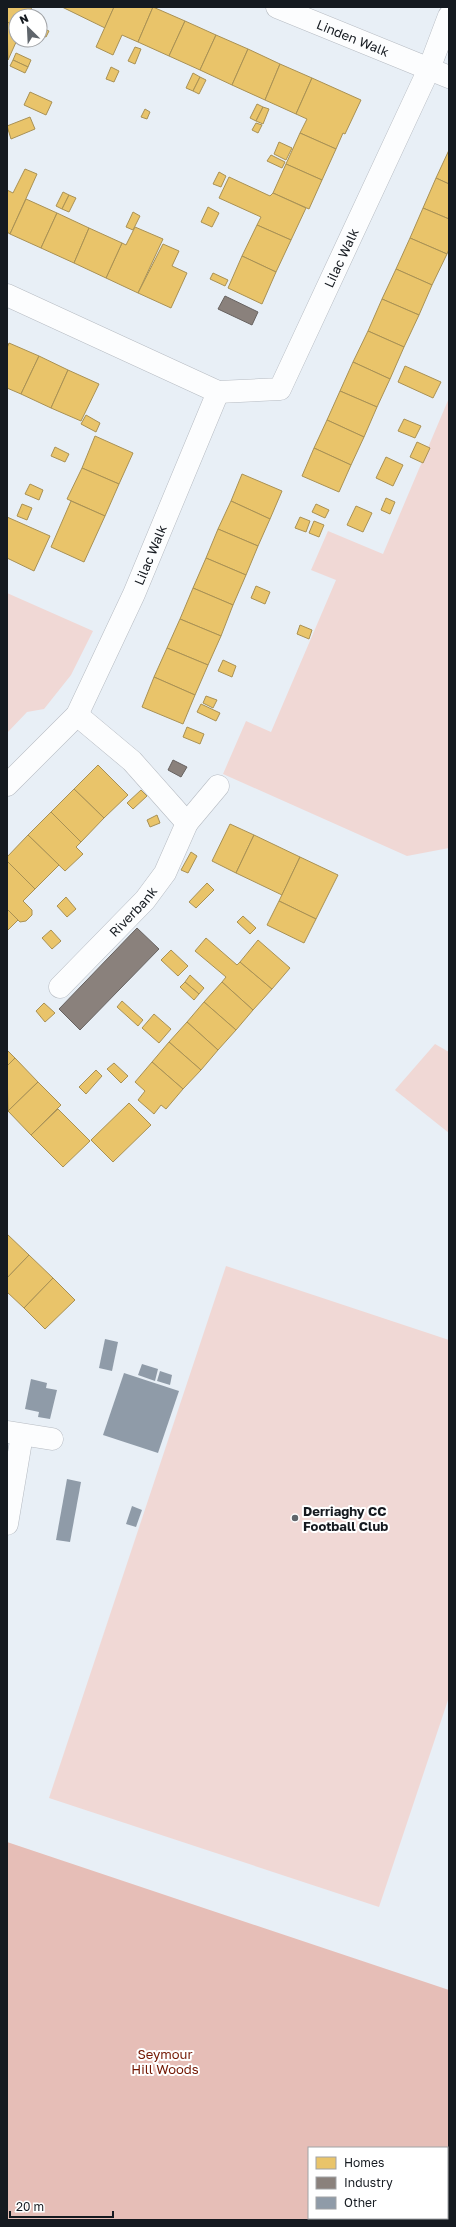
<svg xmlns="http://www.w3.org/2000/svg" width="456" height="2227" font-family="'Golos Text',sans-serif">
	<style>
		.green { fill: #f0d8d5 }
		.forest { fill: #e6beb7; fill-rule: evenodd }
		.homes { fill: #e9c46a; stroke: #a99154 }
		.industry { fill: #8a817c; stroke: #676260 }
		.building { fill: #8f9ba8 }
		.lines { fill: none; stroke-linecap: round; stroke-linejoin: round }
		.minor-casing { stroke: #b6bbc2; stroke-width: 23 }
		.minor { stroke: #fcfdfe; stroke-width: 22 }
		.poi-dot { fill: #5f656b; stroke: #fff; stroke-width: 1.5 }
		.labels { text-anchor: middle; stroke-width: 4; stroke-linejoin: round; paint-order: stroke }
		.street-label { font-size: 13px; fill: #151a20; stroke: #fff }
		.poi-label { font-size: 13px; font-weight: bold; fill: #151a20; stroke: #fff; text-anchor: start }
		.park-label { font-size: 13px; fill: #731803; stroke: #fff }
	</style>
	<rect width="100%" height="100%" fill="#e8eff6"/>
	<g class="green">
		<polygon points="449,398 449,848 407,856 223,774 246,721 271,732 336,580 311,570 328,531 383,554"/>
		<polygon points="7,593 93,631 71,675 44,709 27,712 7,733"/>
		<polygon points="435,1044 449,1052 449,1133 395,1090"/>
		<polygon points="226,1266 449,1340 449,1697 379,1907 49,1798"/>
	</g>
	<path class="forest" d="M7,1842L449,1990V2220H7ZM309,2148H447V2218H309Z"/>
	<g class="homes">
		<polygon points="7,7 32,7 28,16 16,16 16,26 7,22"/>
		<polygon points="62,7 114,7 105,28"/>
		<polygon points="114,7 153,7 138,42 122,35 113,55 96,47"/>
		<polygon points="153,7 185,21 169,56 138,42"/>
		<polygon points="185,21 216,35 200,70 169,56"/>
		<polygon points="7,22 16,26 17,40 8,60"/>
		<polygon points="40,27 49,31 46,37 40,35"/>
		<polygon points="216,35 248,49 232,85 200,70"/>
		<polygon points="135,47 141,49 135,64 128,61"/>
		<polygon points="248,49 280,64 265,100 232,85"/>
		<polygon points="16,53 31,60 28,67 13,60"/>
		<polygon points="13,60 28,67 25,73 10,66"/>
		<polygon points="280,64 312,78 296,114 265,100"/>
		<polygon points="111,67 119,71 114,82 106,79"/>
		<polygon points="193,73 200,77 193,91 186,88"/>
		<polygon points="200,77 206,80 199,94 193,91"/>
		<polygon points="312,78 361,100 345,134 343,133 336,149 300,133 307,119 296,114"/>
		<polygon points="30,92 52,102 46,115 24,105"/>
		<polygon points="257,104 263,107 256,121 250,118"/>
		<polygon points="263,107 269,109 263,124 256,121"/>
		<polygon points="145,109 150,112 147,119 141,117"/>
		<polygon points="30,117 35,129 11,139 7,126"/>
		<polygon points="256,123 262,125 258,133 252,130"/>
		<polygon points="300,133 336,149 322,180 286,164"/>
		<polygon points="279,142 292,148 286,160 274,154"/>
		<polygon points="449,150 449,184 436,178"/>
		<polygon points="271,155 285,162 282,168 267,161"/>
		<polygon points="286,164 322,180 309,209 273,193"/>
		<polygon points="25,169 37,174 10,234 7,232 7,190 13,193"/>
		<polygon points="219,172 226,176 221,187 213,184"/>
		<polygon points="229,177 270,196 273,193 306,208 291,240 257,225 261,217 219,198"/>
		<polygon points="436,178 449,184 449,219 423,208"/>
		<polygon points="63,192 69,195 62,209 56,206"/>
		<polygon points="69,195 76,198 69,212 62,209"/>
		<polygon points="26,199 57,213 41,248 10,234"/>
		<polygon points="208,207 219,213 212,227 201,222"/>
		<polygon points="423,208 449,219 449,249 447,254 410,238"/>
		<polygon points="133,212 140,216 133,230 126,227"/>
		<polygon points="57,213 89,228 74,263 41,248"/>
		<polygon points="257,225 291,240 276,272 242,256"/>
		<polygon points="135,227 163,239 138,293 106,278 122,243 126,245"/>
		<polygon points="89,228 122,243 106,278 74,263"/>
		<polygon points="410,238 447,254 432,285 396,269"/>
		<polygon points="163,244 179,251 172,266 187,273 171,308 138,293"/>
		<polygon points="242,256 276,272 262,304 228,288"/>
		<polygon points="396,269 432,285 419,315 382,299"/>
		<polygon points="213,273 228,280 225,286 210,279"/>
		<polygon points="382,299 419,315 404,347 368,331"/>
		<polygon points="368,331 404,347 390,379 353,362"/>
		<polygon points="9,343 39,356 21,394 7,388 7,348"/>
		<polygon points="39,356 68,370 51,408 21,394"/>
		<polygon points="353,362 390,379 377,407 340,391"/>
		<polygon points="405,366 441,382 433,398 398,382"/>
		<polygon points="68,370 99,384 81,421 51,408"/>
		<polygon points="340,391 377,407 364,437 327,420"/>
		<polygon points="86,415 100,423 96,432 81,424"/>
		<polygon points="404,419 421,426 415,438 398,431"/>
		<polygon points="327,420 364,437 351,465 314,448"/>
		<polygon points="95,436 133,453 119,484 82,468"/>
		<polygon points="417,442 430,448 423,463 410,457"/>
		<polygon points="55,447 69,454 65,462 51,456"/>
		<polygon points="314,448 351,465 339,492 302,476"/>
		<polygon points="386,457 403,465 393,486 376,478"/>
		<polygon points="82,468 119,484 105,516 67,499"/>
		<polygon points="242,474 282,491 270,519 231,501"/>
		<polygon points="30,484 43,490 39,500 25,494"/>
		<polygon points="386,498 395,502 390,514 381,510"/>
		<polygon points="71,501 105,516 84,562 51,547"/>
		<polygon points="231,501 270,519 258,546 218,529"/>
		<polygon points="22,504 32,508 27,520 17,516"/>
		<polygon points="316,504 329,510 325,518 312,512"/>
		<polygon points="356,506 372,513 363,532 347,525"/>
		<polygon points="7,517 50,536 34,571 7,558"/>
		<polygon points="300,517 310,521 306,532 295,528"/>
		<polygon points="314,521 324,525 319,537 309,533"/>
		<polygon points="218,529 258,546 246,575 206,558"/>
		<polygon points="206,558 246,575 233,605 193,588"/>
		<polygon points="256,586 270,592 265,604 251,598"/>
		<polygon points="193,588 233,605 221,636 180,619"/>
		<polygon points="180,619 221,636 208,665 167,648"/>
		<polygon points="300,625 312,630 309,639 297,634"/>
		<polygon points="167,648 208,665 195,695 154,677"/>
		<polygon points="223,660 236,666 232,677 218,671"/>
		<polygon points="154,677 195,695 183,724 142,707"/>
		<polygon points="206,696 217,700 213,708 203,703"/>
		<polygon points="201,704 220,713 216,721 197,712"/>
		<polygon points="187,727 204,734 200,744 183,737"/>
		<polygon points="98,765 128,795 104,818 74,789"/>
		<polygon points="74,789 104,818 81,842 51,812"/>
		<polygon points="141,790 147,796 133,809 127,803"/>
		<polygon points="51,812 81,842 76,847 83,854 65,871 28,835"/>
		<polygon points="157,815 160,823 150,827 147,820"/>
		<polygon points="230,824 254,835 236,873 212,861"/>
		<polygon points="28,835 59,865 35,889 7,861 7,857"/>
		<polygon points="254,835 300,857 282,895 236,873"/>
		<polygon points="191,852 197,856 188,873 181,870"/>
		<polygon points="300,857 338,875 316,919 279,901"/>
		<polygon points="7,861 35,889 23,901 32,910 32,915 26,921 20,922 7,909"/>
		<polygon points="207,883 214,890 196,908 189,902"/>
		<polygon points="66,897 76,909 67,917 57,906"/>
		<polygon points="279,901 316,919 304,943 267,925"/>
		<polygon points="7,909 18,920 7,931"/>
		<polygon points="243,916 256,928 250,934 237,922"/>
		<polygon points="51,930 61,941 52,949 42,938"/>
		<polygon points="206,938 237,965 240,962 272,989 253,1010 222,982 226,977 195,951"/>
		<polygon points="258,940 290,968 272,989 240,962"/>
		<polygon points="171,950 188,966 178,976 161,960"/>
		<polygon points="190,975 204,988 199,994 185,982"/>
		<polygon points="185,982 199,994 194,1000 180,987"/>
		<polygon points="222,982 253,1010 236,1030 204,1002"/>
		<polygon points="122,1001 143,1020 138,1026 117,1007"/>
		<polygon points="204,1002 236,1030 218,1050 187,1022"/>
		<polygon points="44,1003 55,1013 45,1022 36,1011"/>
		<polygon points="154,1014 171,1029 159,1043 142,1028"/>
		<polygon points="187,1022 218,1050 201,1070 169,1042"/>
		<polygon points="169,1042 201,1070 183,1089 152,1062"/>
		<polygon points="7,1050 15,1058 7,1066"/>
		<polygon points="15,1058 38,1082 8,1111 7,1066"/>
		<polygon points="152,1062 183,1089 166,1109 161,1105 154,1114 138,1100 145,1091 135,1082"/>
		<polygon points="114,1063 128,1076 121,1083 107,1069"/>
		<polygon points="96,1070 102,1076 86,1094 79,1087"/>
		<polygon points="38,1082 61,1105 31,1135 8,1111"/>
		<polygon points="129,1103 151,1125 113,1162 91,1140"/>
		<polygon points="58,1109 90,1141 63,1167 31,1135"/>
		<polygon points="7,1234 29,1255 7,1278"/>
		<polygon points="29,1255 53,1278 24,1308 7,1292 7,1278"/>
		<polygon points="53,1278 75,1300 45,1329 24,1308"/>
	</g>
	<g class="industry">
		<polygon points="225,296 258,312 252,325 218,309"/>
		<polygon points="173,760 187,767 181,777 168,770"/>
		<polygon points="137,928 159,949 80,1030 59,1009"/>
	</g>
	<g class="building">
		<polygon points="105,1339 118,1342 112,1371 99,1368"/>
		<polygon points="142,1364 158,1369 155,1381 138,1375"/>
		<polygon points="160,1371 172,1375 170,1385 157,1381"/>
		<polygon points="124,1373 179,1391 158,1453 103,1435"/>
		<polygon points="31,1379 47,1383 46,1388 57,1390 50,1419 38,1417 39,1412 25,1409"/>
		<polygon points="67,1479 81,1482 70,1542 56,1540"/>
		<polygon points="132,1506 142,1510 136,1527 126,1524"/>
	</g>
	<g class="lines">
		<defs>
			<g id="minor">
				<path id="s1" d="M277,7L449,77"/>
				<path id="s2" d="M7,295L218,392L280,389L429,69L449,16"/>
				<path id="s3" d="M7,785L77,715L134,594L218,392"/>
				<polyline points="187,823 218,786"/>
				<path id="s4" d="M60,987L145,900L165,873L187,823L132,761L77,715"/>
				<polyline points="8,1432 52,1439"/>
				<polyline points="7,1524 22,1435"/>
			</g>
		</defs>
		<use href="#minor" class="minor-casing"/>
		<use href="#minor" class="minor"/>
	</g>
	<circle class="poi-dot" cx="295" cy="1518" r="4"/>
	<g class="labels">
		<g class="street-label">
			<text dy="5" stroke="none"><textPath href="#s1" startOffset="82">Linden Walk</textPath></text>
			<text dy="5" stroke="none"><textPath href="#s2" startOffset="439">Lilac Walk</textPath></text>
			<text dy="5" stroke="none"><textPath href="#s3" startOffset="275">Lilac Walk</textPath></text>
			<text dy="5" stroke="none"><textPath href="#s4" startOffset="105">Riverbank</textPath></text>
		</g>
		<g class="poi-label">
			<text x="303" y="1516">Derriaghy CC<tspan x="303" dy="15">Football Club</tspan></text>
		</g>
		<g class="park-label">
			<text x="165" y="2059">Seymour<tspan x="165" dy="15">Hill Woods</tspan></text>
		</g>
	</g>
	<rect width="456" height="2227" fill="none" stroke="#151a20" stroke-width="16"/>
	<rect x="308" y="2147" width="140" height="72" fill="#ffffff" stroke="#a1a3a6"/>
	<rect x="316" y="2157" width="20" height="12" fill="#e9c46a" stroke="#a1a3a6"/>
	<text x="344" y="2167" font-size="12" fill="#151a20">Homes</text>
	<rect x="316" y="2177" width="20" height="12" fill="#8a817c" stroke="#a1a3a6"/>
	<text x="344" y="2187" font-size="12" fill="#151a20">Industry</text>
	<rect x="316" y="2197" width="20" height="12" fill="#8f9ba8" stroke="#a1a3a6"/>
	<text x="344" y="2207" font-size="12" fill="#151a20">Other</text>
	<g transform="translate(28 28) rotate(336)"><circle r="19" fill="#ffffff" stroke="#a1a3a6"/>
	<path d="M0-3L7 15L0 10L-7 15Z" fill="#5f656b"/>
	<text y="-6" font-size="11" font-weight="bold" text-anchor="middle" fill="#151a20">N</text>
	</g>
	<path d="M10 2211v6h103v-6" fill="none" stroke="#151a20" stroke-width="2"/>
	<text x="16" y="2211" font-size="12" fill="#151a20" stroke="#ffffff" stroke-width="3" paint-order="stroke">20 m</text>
</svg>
